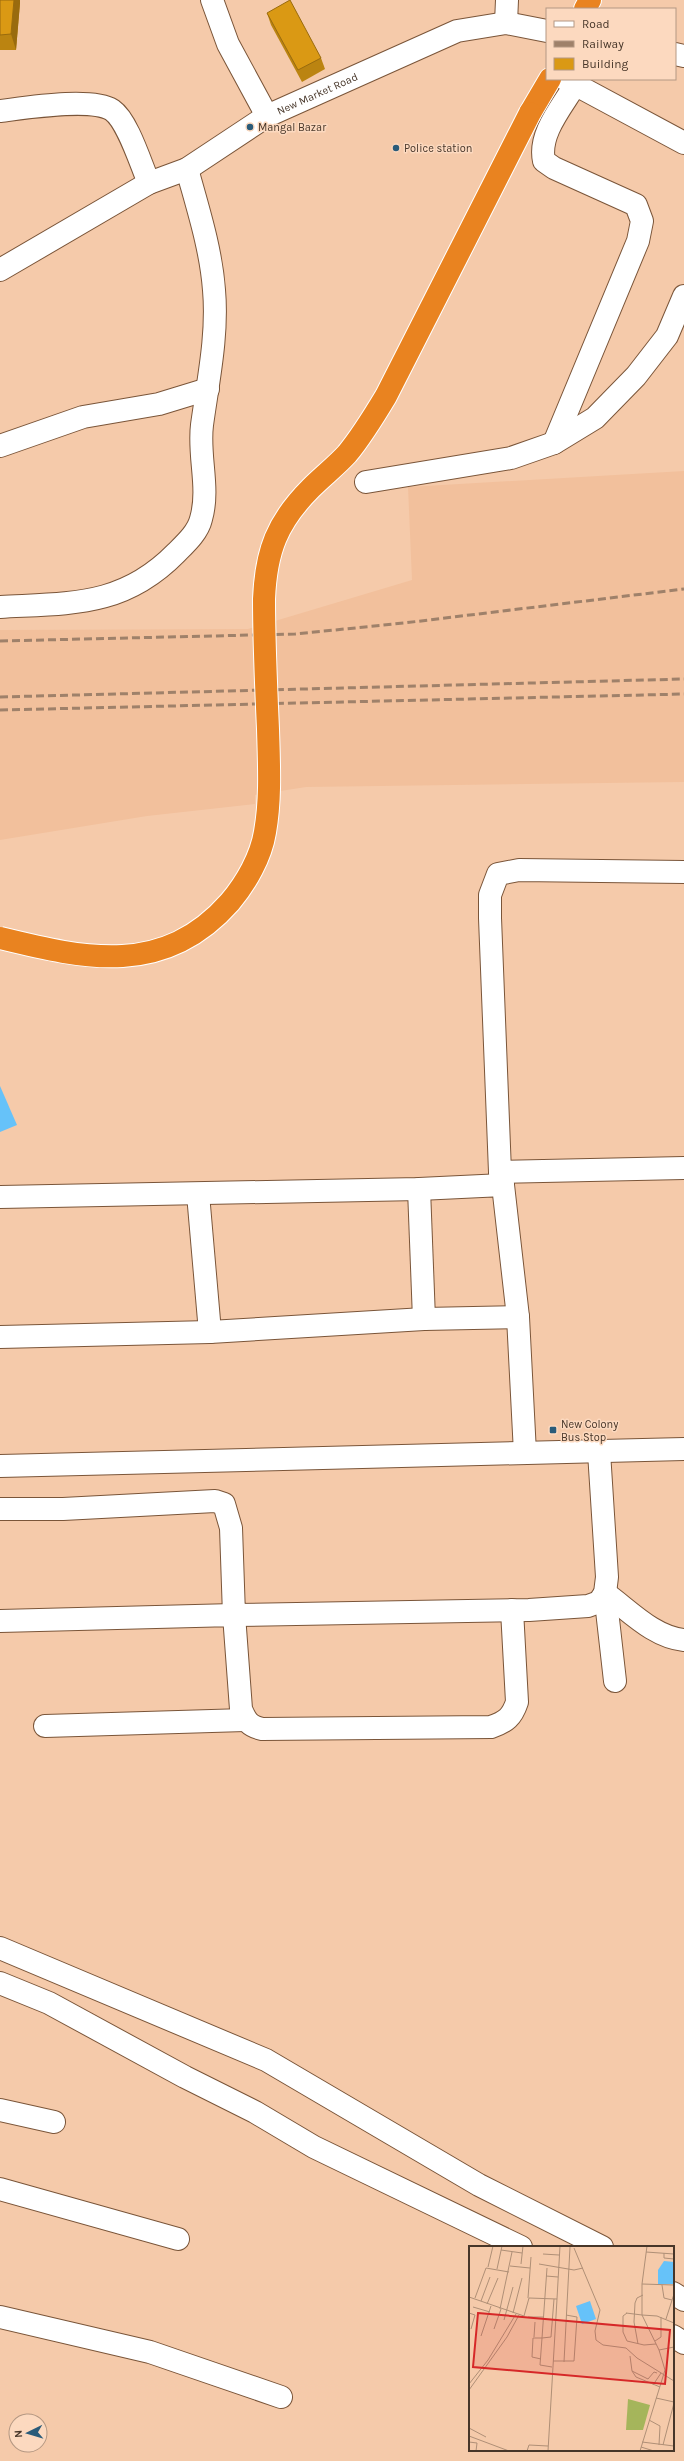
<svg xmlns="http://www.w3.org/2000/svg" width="684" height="2461" font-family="Karla,sans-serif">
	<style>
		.built { fill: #f2c09c }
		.water { fill: #66c2f9 }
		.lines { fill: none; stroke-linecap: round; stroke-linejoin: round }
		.minor-casing { stroke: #7a5539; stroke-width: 24 }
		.highway-casing { stroke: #fff; stroke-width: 24 }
		.minor { stroke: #fff; stroke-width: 22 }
		.highway { stroke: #e98320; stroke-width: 22 }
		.rail { stroke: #9f816a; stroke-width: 3; stroke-dasharray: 8 4; stroke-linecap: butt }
		.highway-bridge-casing { stroke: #fff; stroke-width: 24; stroke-linecap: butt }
		.highway-bridge { stroke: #e98320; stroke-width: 22 }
		.wall { fill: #bb8411 }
		.shaded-wall { fill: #996b0e }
		.building { fill: #da9914; stroke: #996b0e }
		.poi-dot { fill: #2a5b79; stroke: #fcd9bf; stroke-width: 1.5 }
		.labels { text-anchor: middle; stroke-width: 3; stroke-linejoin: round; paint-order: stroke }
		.street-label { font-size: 11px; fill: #473629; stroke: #fcd9bf }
		.poi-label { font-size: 11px; fill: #473629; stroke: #fcd9bf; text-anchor: start }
		.inset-road { fill: none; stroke: #af8f76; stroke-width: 1 }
		.view { fill: #d62828; fill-opacity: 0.15; stroke: #d62828; stroke-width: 2 }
		.inset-edge { fill: none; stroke: #473629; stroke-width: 2 }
	</style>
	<rect width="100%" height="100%" fill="#f5caaa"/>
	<polygon class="built" points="684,471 684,782 306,787 255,795 255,804 147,816 0,840 0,630 248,629 412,580 408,487"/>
	<polygon class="water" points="0,1086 17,1125 0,1132"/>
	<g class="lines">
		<defs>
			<g id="minor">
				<polyline points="212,0 228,44 267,116"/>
				<polyline points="506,23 507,0"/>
				<polyline points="675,54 684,56"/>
				<polyline points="565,79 684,143"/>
				<path d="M0,111C25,108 91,97 112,110C128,121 141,165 149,183"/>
				<path id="s1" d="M0,270L149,183L187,169L267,116L457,31L506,23L547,31"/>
				<path d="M554,443L638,241L642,221L636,205L554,168L544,161C538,134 562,107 575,85"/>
				<polyline points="0,446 83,417 159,404 208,389"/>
				<polyline points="366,482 511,458 554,443 595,418 636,376 667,336 684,296"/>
				<path d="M0,607C71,603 123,607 176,553C186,543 198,532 201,519C210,488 198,456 202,425C208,381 218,335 214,290C211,249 198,209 187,169"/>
				<polyline points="500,1172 684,1168"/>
				<polyline points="503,1185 500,1172 490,918 490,895 498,874 519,870 684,872"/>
				<polyline points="419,1189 424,1319"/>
				<polyline points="198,1194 210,1332"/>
				<polyline points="0,1197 419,1189 503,1185 518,1317 525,1453"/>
				<polyline points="0,1337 210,1332 424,1319 518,1317"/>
				<polyline points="0,1466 684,1449"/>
				<polyline points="0,1509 63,1509 215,1501 224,1504 231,1528 234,1615 529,1610 588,1606 599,1602 605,1593 607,1577 599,1452"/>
				<path d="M605,1593C629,1610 653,1637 684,1640"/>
				<polyline points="605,1593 615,1681"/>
				<path d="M0,1621L234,1615L241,1709C246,1721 249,1726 262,1729L491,1727C506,1722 512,1717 517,1702L512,1610"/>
				<polyline points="45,1726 245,1720"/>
				<polyline points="0,1948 266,2060 479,2185 602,2247"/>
				<polyline points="0,1983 49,2003 185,2077 255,2112 314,2147 521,2247"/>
				<polyline points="0,2110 54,2122"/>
				<polyline points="0,2189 178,2239"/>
				<polyline points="673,2293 684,2300"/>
				<polyline points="0,2317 150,2352 281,2397"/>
				<polyline points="673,2336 684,2343"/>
			</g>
			<g id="highway">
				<polyline points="585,9 590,0"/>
				<polyline points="530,113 550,79"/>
			</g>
		</defs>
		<use href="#minor" class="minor-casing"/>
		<use href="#highway" class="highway-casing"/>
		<use href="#minor" class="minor"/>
		<use href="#highway" class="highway"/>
		<g class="rail">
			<polyline points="0,641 295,634 404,623 684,589"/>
			<polyline points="0,697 684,679"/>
			<polyline points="0,710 684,694"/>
		</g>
		<defs>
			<path id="highway-bridge" d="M0,938C86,959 164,977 230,902C246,883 261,857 265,832C271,798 269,764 268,729C266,686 264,643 264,599C266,551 277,522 311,488C323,476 336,466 347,454C362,436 374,416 386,396L530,113"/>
		</defs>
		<use href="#highway-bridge" class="highway-bridge-casing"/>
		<use href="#highway-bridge" class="highway-bridge"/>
	</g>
	<g class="wall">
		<polygon points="0,0 20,0 20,3 16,50 0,50"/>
		<polygon points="267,13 321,58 325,69 302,82 271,25"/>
	</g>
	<polygon class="shaded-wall" points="14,0 20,0 20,3 16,50 11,34"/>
	<g class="building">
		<polygon points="0,0 14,0 11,34 0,35"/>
		<polygon points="290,0 321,58 298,70 267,13"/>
	</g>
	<g class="poi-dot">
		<circle cx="250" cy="127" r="4"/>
		<circle cx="396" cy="148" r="4"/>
		<rect x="549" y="1426" width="8" height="8" rx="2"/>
	</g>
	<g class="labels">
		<g class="street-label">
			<text dy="4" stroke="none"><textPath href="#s1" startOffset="364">New Market Road</textPath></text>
		</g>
		<g class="poi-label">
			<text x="258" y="131">Mangal Bazar</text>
			<text x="404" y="152">Police station</text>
			<text x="561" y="1428">New Colony<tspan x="561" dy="13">Bus Stop</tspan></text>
		</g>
	</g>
	<g transform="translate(469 2246)">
		<rect width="205" height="205" fill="#f5caaa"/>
		<path d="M159,153L181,159L174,184H157Z" fill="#a5b55b"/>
		<path d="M195,15L205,16V38H189V24ZM121,55L127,73L113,78L107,60Z" fill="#66c2f9"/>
		<path class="inset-road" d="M105,2L131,64L126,85L127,94L134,99L157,102L168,112L205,135M32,4L53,7M177,6L205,8M195,7V12L205,13M74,8L90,9M52,18L54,0M70,18L105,24L114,22M41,20L61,22M19,21L24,0M28,23L33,0M77,30L89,31M173,38L205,39M193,39L195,52L203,54M0,51L55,70L60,52L88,53L79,205M6,52L17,22L40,26M59,52L62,11M88,53L91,0M12,55L21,31M18,58L29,32M4,61L21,66M31,63L43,6M0,67L6,69L2,83M44,67L53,32M157,67L173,69M158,67L154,70V86L158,95L175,99L187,98M173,69V38L178,0M59,71H74M197,73L205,48M35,74L44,41M25,83L32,63M12,90L22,60M65,91L66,76M186,95L192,91V71M169,98L165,76L166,57L168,52L174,49M190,104L205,101M161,110L163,125L167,131L191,141M72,113L63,111L64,92H73L78,22M84,115H105L108,71L97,69M95,116L101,1M83,121L71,119L73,92L82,91L85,53M163,125L179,133L185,126L188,127M0,138L19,114L47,68M184,139L192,127M0,144L38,91L50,69M187,152L205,156M180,174L191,180L190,199M0,182L17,191M0,190L40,205M0,196L8,197L7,205M173,196L205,200M194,199L205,157M172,201L185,205M58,205L60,199L79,200M171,205L196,124L190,104L173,69L188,70L205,77"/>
		<path class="view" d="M9,67L201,84L196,138L4,121Z"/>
		<rect width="205" height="205" class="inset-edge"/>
	</g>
	<rect x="546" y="8" width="130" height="72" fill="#fcd9bf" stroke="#b49883"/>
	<rect x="554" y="21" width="20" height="6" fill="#ffffff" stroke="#b49883"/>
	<text x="582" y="28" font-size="12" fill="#473629">Road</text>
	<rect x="554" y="41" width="20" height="6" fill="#9f816a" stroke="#b49883"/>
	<text x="582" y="48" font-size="12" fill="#473629">Railway</text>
	<rect x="554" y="58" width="20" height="12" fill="#da9914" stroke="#b49883"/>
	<text x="582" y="68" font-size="12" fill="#473629">Building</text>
	<g transform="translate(28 2433) rotate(265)"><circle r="19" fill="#fcd9bf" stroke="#b49883"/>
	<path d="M0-3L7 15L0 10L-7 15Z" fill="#2a5b79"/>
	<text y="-6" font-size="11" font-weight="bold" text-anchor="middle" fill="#473629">N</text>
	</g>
</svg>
